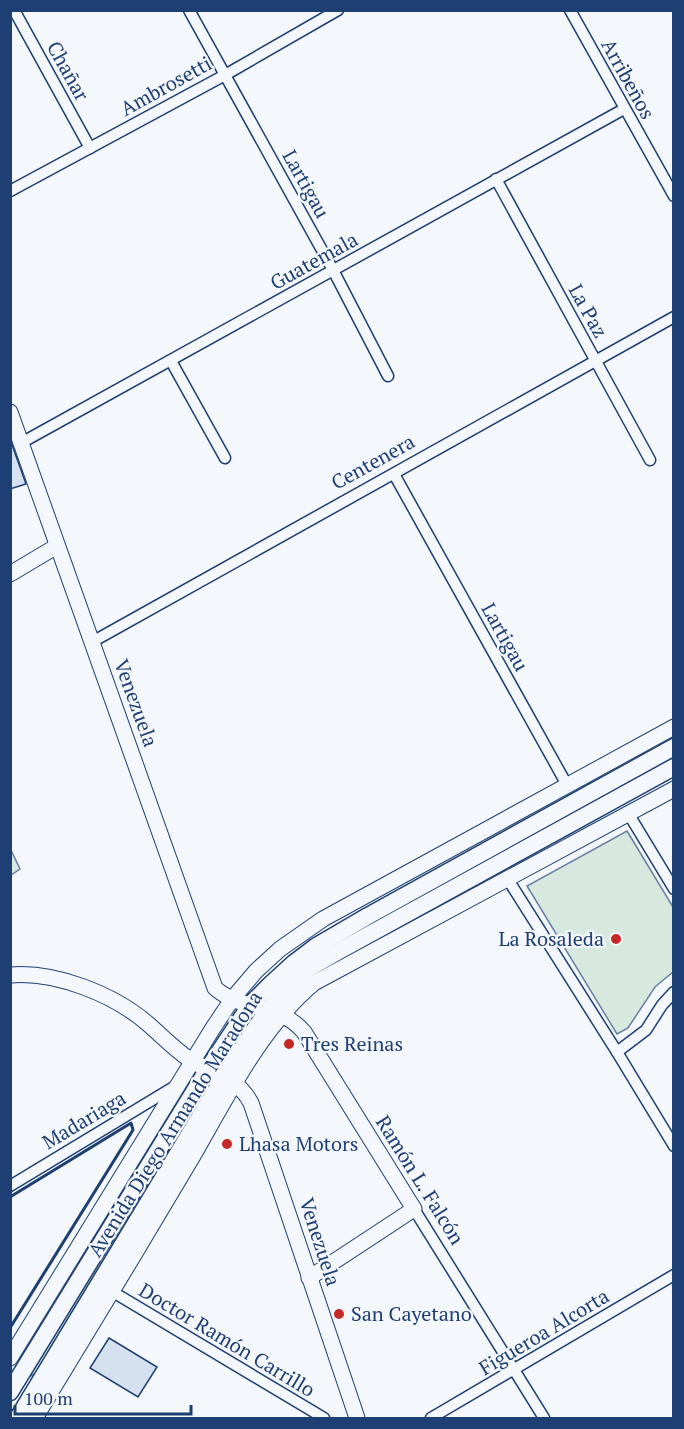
<svg xmlns="http://www.w3.org/2000/svg" width="684" height="1429" font-family="'PT Serif',serif">
	<style>
		.green { fill: #d7e8df; stroke: #687fa3; stroke-width: 1.5 }
		.building { fill: #d5e0f0; stroke: #1d3f73; stroke-width: 1.5 }
		.lines { fill: none; stroke-linecap: round; stroke-linejoin: round }
		.street-casing { stroke: #1d3f73; stroke-width: 13 }
		.secondary-casing { stroke: #1d3f73; stroke-width: 17 }
		.primary-casing { stroke: #1d3f73; stroke-width: 19 }
		.street { stroke: #f4f7fb; stroke-width: 10 }
		.secondary { stroke: #f4f7fb; stroke-width: 15 }
		.primary { stroke: #f4f7fb; stroke-width: 16 }
		.wall { stroke: #1d3f73; stroke-width: 3 }
		.poi-dot { fill: #c62828; stroke: #f4f7fb; stroke-width: 2 }
		.labels { text-anchor: middle; stroke-width: 4.5; stroke-linejoin: round; paint-order: stroke }
		.street-label { font-size: 20px; fill: #1d3f73; stroke: #f4f7fb }
		.poi-label { font-size: 20px; fill: #1d3f73; stroke: #f4f7fb; text-anchor: start }
	</style>
	<rect width="100%" height="100%" fill="#f4f7fb"/>
	<g class="green">
		<polygon points="627,831 673,907 673,972 655,987 628,1028 617,1034 527,886"/>
		<polygon points="10,848 20,869 11,875 10,875"/>
		<polygon points="208,1081 207,1088 36,1373 29,1377 30,1370"/>
	</g>
	<g class="building">
		<polygon points="10,439 26,484 10,489"/>
		<polygon points="109,1338 157,1367 138,1397 90,1368"/>
	</g>
	<g class="lines">
		<defs>
			<g id="street">
				<polyline points="14,10 90,148"/>
				<polyline points="189,10 333,270 388,376"/>
				<polyline points="570,10 674,196"/>
				<polyline points="496,179 650,460"/>
				<polyline points="10,191 225,75 338,10"/>
				<polyline points="171,361 225,458"/>
				<polyline points="21,443 624,109"/>
				<polyline points="394,474 567,785"/>
				<polyline points="92,642 674,317"/>
				<polyline points="628,813 674,889"/>
				<polyline points="507,878 617,1052 674,1146"/>
				<polyline points="617,1052 646,1030 662,1005 674,992"/>
				<polyline points="10,1186 177,1085"/>
				<polyline points="414,1209 544,1418"/>
				<polyline points="113,1292 324,1418"/>
				<polyline points="431,1418 674,1275"/>
			</g>
			<g id="secondary">
				<path d="M10,412L215,988C242,1012 276,1000 304,1032L414,1209L309,1278"/>
				<polyline points="10,574 57,546"/>
				<path d="M10,975C55,971 113,994 147,1023C161,1035 173,1048 189,1059C213,1075 236,1075 251,1103L357,1418"/>
				<polyline points="10,1358 213,1028 233,998 256,971 280,949 323,919 674,727"/>
				<path d="M35,1418C87,1333 139,1247 190,1161C225,1101 260,1028 314,983L674,789"/>
			</g>
			<g id="primary">
				<polyline points="10,1392 208,1069 251,1004 271,984 294,963 315,947 368,916 674,747"/>
				<path d="M18,1418L224,1077C248,1039 271,998 307,970C317,963 329,957 339,951L674,767"/>
			</g>
		</defs>
		<use href="#street" class="street-casing"/>
		<use href="#secondary" class="secondary-casing"/>
		<use href="#primary" class="primary-casing"/>
		<use href="#street" class="street"/>
		<use href="#secondary" class="secondary"/>
		<use href="#primary" class="primary"/>
		<polyline class="wall" points="10,1197 131,1123 133,1130 10,1328"/>
	</g>
	<g class="poi-dot">
		<circle cx="616" cy="939" r="6"/>
		<circle cx="289" cy="1044" r="6"/>
		<circle cx="227" cy="1144" r="6"/>
		<circle cx="339" cy="1314" r="6"/>
	</g>
	<g class="labels">
		<g class="street-label">
			<text transform="translate(68 71) rotate(61)" y="7">Chañar</text>
			<text transform="translate(628 79) rotate(61)" y="7">Arribeños</text>
			<text transform="translate(166 86) rotate(-29)" y="7">Ambrosetti</text>
			<text transform="translate(306 184) rotate(61)" y="7">Lartigau</text>
			<text transform="translate(314 261) rotate(-29)" y="7">Guatemala</text>
			<text transform="translate(588 311) rotate(61)" y="7">La Paz</text>
			<text transform="translate(373 462) rotate(-29)" y="7">Centenera</text>
			<text transform="translate(505 637) rotate(61)" y="7">Lartigau</text>
			<text transform="translate(136 703) rotate(70)" y="7">Venezuela</text>
			<text transform="translate(84 1120) rotate(-31)" y="7">Madariaga</text>
			<text transform="translate(175 1124) rotate(-58)" y="7">Avenida Diego Armando Maradona</text>
			<text transform="translate(420 1180) rotate(58)" y="7">Ramón L. Falcón</text>
			<text transform="translate(320 1242) rotate(72)" y="7">Venezuela</text>
			<text transform="translate(544 1332) rotate(-31)" y="7">Figueroa Alcorta</text>
			<text transform="translate(227 1340) rotate(31)" y="7">Doctor Ramón Carrillo</text>
		</g>
		<g class="poi-label">
			<text x="604" y="946" text-anchor="end">La Rosaleda</text>
			<text x="301" y="1051">Tres Reinas</text>
			<text x="239" y="1151">Lhasa Motors</text>
			<text x="351" y="1321">San Cayetano</text>
		</g>
	</g>
	<rect width="684" height="1429" fill="none" stroke="#1d3f73" stroke-width="24"/>
	<path d="M15 1405v9h176v-9" fill="none" stroke="#1d3f73" stroke-width="3"/>
	<text x="24" y="1405" font-size="18" fill="#1d3f73" stroke="#f4f7fb" stroke-width="4.5" paint-order="stroke">100 m</text>
</svg>
